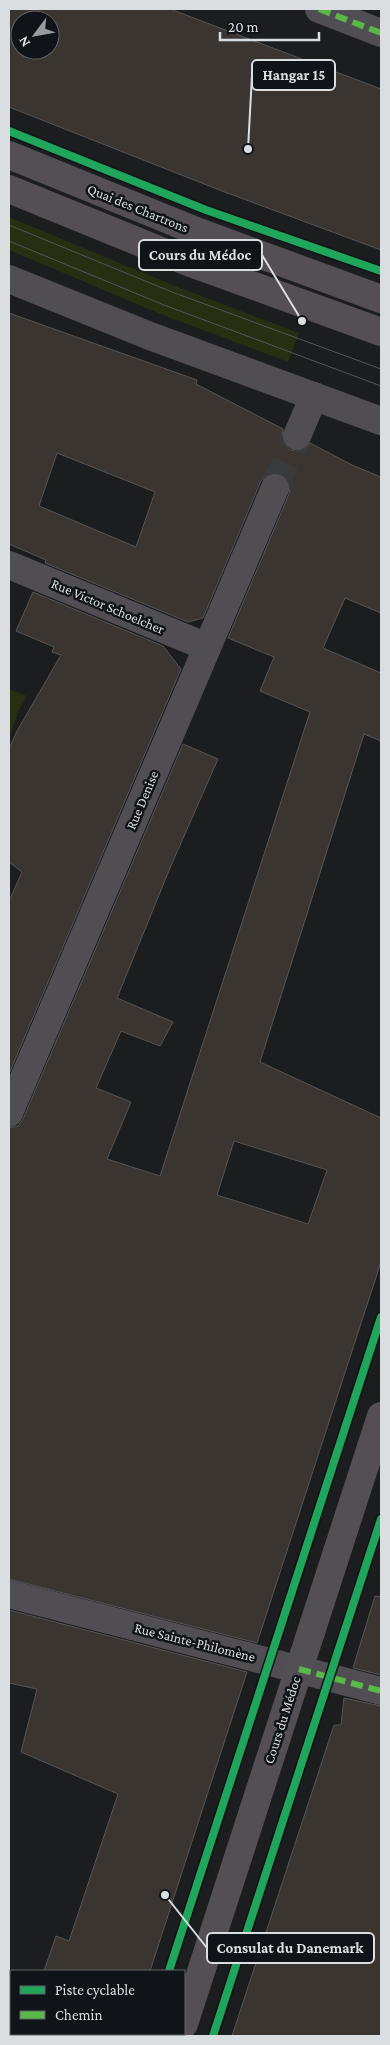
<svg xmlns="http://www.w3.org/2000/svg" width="390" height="2045" font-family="'Crimson Pro',serif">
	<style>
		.green { fill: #272e12 }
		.building { fill: #3b3532; stroke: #555; fill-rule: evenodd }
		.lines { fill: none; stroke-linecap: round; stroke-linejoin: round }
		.street-tunnel { stroke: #383a3c; stroke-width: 28; stroke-dasharray: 28 14; stroke-linecap: butt }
		.street { stroke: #504e52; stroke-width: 28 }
		.secondary { stroke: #534f55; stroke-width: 28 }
		.tram { stroke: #56565a; stroke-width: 1 }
		.quiet { stroke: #58b947; stroke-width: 6; stroke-dasharray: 12 6; stroke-linecap: butt }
		.cycleway-casing { stroke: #101418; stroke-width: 11 }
		.cycleway { stroke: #20a55d; stroke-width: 8 }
		.labels { text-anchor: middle; stroke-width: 5; stroke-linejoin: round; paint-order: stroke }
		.street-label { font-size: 14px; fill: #dbdee1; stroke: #101418 }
		.leader { fill: none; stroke: #dbdee1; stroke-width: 2 }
		.callout-dot { fill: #dbdee1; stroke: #101418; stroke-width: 2 }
		.callout { fill: #101418; stroke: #dbdee1; stroke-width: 2 }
		.callout-label { font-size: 15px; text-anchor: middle; font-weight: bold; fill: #dbdee1 }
	</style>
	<rect width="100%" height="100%" fill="#1b1d1f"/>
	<g class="green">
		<polygon points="9,217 175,286 299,333 288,362 160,314 9,250"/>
		<polygon points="9,689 27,696 19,710 9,738"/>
	</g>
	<g class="building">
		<path d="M9,9H170L381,89V250L222,191L9,107ZM20,20H50V50H20Z"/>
		<path d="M9,313L197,380L196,384L283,429L282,438L284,445L290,450L299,451L306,449L310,443L352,465L381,477V613L345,598L323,648L381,673V741L364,734L260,1062L381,1118V1262L257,1643L9,1579V1128L18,1126L23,1119L183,744L218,759L170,868L117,998L173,1022L160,1046L121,1031L96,1088L131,1102L107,1159L160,1176L310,712L260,691L274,657L228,638L289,494L290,486L287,478L281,473H273L265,476L261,481L203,618L188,622L45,563L46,560L9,544ZM57,453L155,492L136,547L39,506ZM234,1141L327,1170L308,1224L217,1195Z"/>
		<polygon points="33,592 163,646 181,669 9,1074 9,901 22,872 9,862 9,749 17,731 61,655 52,652 54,647 16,631"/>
		<polygon points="375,1596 381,1597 381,1675 353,1668"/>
		<polygon points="9,1610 247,1672 150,1971 44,1971 56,1936 69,1941 118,1794 21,1752 37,1689 9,1683"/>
		<polygon points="344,1698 381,1706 381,2036 232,2036 334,1725 341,1725"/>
	</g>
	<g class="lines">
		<polyline class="street-tunnel" points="275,488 297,436"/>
		<g class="street">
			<polyline points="319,9 381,33"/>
			<polyline points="9,279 150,336 381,421"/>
			<polyline points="297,436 314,396"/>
			<polyline points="9,565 207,647"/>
			<polyline points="9,1113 275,488"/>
			<polyline points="9,1594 381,1691"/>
		</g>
		<g class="secondary">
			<polyline points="9,155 196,231 381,299"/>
			<polyline points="9,189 188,262 381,332"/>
			<polyline points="184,2024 381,1416"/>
		</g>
		<g class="tram">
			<polyline points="9,225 172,292 381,369"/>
			<polyline points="9,241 164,305 381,386"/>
		</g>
		<g class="quiet">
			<polyline points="319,9 381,33"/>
			<polyline points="299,1669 381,1691"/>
		</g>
		<defs>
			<g id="cycleway">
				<polyline points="9,131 206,210 381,271"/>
				<polyline points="169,1971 381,1317"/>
				<polyline points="213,2036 381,1519"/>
			</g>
		</defs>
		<use href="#cycleway" class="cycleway-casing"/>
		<use href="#cycleway" class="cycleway"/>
	</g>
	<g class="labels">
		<g class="street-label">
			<text transform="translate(138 208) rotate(22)" y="5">Quai des Chartrons</text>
			<text transform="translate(108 606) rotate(23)" y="5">Rue Victor Schoelcher</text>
			<text transform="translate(142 800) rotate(-67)" y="5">Rue Denise</text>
			<text transform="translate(195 1642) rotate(14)" y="5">Rue Sainte-Philomène</text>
			<text transform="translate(282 1720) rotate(-72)" y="5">Cours du Médoc</text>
		</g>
	</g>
	<path class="leader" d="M248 149L252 75M302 321L262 255M165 1895L207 1948"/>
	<g class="callout-dot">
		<circle cx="248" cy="149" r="5"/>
		<circle cx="302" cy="321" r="5"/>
		<circle cx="165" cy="1895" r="5"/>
	</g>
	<g class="callout">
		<rect x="252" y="60" width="83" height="30" rx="5"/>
		<rect x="139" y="240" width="123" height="30" rx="5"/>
		<rect x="207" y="1933" width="167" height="30" rx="5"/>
	</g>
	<g class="callout-label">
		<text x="294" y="80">Hangar 15</text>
		<text x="200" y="260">Cours du Médoc</text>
		<text x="290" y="1953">Consulat du Danemark</text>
	</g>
	<rect width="390" height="2045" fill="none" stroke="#dbdee1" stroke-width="20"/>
	<rect x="10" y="1970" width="175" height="65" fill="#101418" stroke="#616568"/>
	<rect x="20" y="1986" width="25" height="8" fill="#20a55d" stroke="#616568"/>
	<text x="55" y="1995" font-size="15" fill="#dbdee1">Piste cyclable</text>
	<rect x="20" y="2011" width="25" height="8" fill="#58b947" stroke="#616568"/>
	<text x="55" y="2020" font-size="15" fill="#dbdee1">Chemin</text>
	<g transform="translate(35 35) rotate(238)"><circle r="24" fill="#101418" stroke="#616568"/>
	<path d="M0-4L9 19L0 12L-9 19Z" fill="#989a9d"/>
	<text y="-8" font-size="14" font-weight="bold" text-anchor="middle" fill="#dbdee1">N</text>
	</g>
	<path d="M220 32v8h99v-8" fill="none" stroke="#dbdee1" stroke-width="2.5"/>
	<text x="228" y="32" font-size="15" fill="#dbdee1" stroke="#101418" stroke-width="4" paint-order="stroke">20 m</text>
</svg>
